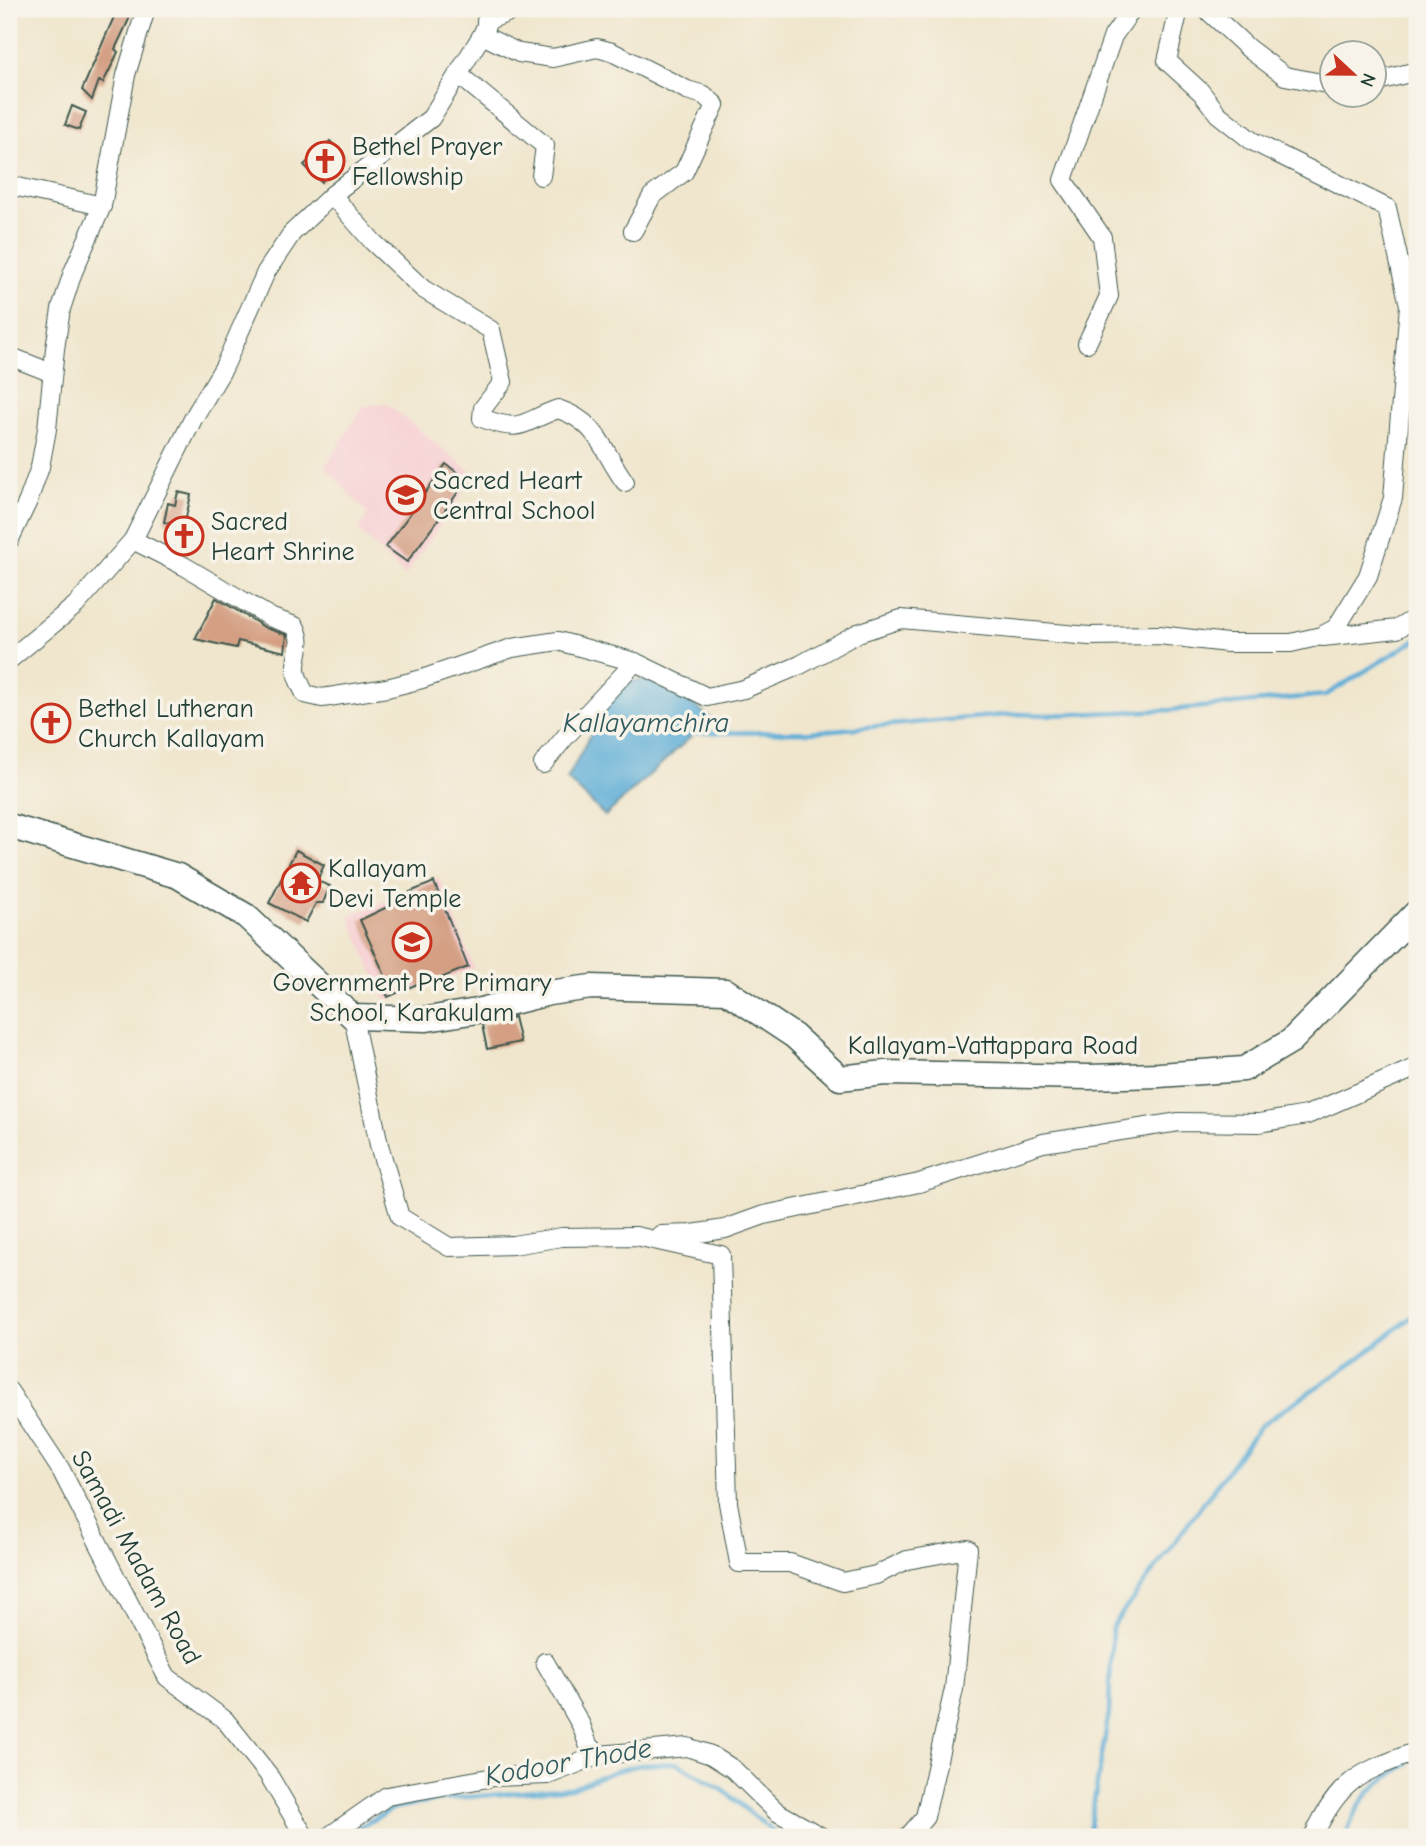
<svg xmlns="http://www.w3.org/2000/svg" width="1426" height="1846" font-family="'Comic Neue',sans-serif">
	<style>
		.built { fill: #f7cfd3 }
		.water { fill: #5dadd7; stroke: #3e7586; stroke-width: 2 }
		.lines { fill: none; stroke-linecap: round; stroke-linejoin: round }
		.stream { stroke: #5dadd7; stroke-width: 4.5 }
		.building { fill: #d49f83 }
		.street-casing { stroke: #3e564b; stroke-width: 20 }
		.secondary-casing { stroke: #3e564b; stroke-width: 27 }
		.street { stroke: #fff; stroke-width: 18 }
		.secondary { stroke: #fff; stroke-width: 24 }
		.labels { text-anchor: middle; stroke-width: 7; stroke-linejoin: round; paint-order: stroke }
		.poi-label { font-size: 26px; fill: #1f3d34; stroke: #f7f3e8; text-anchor: start }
		.street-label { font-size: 26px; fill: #1f3d34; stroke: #f7f3e8 }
		.water-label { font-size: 28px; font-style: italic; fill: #2e595d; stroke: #f7f3e8 }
	</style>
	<rect width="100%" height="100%" fill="#f7f3e8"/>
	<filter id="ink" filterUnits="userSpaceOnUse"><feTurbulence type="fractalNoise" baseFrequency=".0143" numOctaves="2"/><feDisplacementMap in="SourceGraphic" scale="14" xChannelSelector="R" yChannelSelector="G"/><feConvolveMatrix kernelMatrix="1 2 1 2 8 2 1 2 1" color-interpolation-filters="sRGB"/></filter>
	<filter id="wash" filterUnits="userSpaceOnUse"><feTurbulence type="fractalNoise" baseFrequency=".00686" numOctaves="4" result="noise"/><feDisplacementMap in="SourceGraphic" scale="28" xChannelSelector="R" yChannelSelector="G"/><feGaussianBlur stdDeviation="1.57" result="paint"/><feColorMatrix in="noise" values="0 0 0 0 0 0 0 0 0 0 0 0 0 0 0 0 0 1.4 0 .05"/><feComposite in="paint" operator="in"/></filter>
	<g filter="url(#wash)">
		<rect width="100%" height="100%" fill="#f0e6cd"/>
		<g class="built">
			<polygon points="386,403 475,475 405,576 358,530 368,514 325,467 363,406"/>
			<polygon points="439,878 474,968 385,1001 349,916"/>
		</g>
		<polygon class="water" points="656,677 711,718 605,816 567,779 617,684"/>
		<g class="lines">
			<g class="stream">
				<polyline points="688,733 810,732 1017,714 1048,715 1171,710 1326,695 1417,639"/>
				<polyline points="349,1837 360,1827 394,1808 444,1799 571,1788 615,1771 640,1765 677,1763 722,1789 779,1837"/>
				<polyline points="1088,1837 1109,1713 1112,1627 1261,1425 1361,1357 1417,1312"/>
				<path d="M1345,1837C1360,1796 1371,1787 1407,1764"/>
			</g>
		</g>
		<g id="blocks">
			<g class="building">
				<polygon points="117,10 131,15 115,49 118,52 113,63 103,83 99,81 92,100 82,90"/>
				<polygon points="72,106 86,112 79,130 65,125"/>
				<polygon points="330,141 345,157 321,182 304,165"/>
				<polygon points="446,464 467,480 407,562 386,547"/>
				<polygon points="178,492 191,495 184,526 196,534 191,546 171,539 175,525 164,522 168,503 175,505"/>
				<polygon points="216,598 266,628 287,635 285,652 238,641 236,648 195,639"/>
				<polygon points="296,850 324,865 317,881 330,886 323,903 316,903 306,922 269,903"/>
				<polygon points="434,882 468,967 419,987 417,984 388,997 381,983 387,980 360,920 412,895 410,892"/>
				<polygon points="514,1017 520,1042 487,1049 482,1025"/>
			</g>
		</g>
	</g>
	<g filter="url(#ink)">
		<use href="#blocks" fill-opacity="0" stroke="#3e564b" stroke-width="2"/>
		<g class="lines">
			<defs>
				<g id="street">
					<polyline points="1206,9 1249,49 1285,76 1332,85"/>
					<polyline points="486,21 517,9"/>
					<polyline points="482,35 519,53 553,58 597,48 612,52 687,90 704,95 715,105 684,172 652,196 633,231"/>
					<polyline points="458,74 545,146 541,176"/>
					<polyline points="1374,82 1417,71"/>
					<polyline points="9,185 102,206"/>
					<path d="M332,195L373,242L423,289L491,330L503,382L483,408L482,418C523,434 521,422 558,409C600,423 602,451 625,482"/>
					<polyline points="1087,343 1109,296 1102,237 1063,180 1113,36 1132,9"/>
					<polyline points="9,356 52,373"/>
					<path d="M133,540L184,566L272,618L295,626C304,644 297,648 296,666C295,676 301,685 305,694L322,698L387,688L422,679L512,648L558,641L635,662L707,697L744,689L800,665L858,633L901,619L1089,636L1159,635L1227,643H1291L1321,636L1336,628L1368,576L1393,498L1409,305L1387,208L1252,141L1218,114L1201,92L1167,61L1179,9"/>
					<polyline points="9,541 28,501 40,467 47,429 55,349 61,309 73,272 102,206 126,75 146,9"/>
					<polyline points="1323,637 1397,629 1417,617"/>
					<polyline points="9,660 76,605 133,540 194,417 224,367 266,272 292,233 332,195 431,118 482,35 493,9"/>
					<polyline points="543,764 566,736 635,662"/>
					<polyline points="353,1017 379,1145 400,1217 449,1247 513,1245 562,1237 636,1236 721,1255 728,1503 739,1563 790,1563 843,1582 876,1575 907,1560 968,1549 954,1689 925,1817 908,1837"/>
					<polyline points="660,1235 692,1234 725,1229 764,1215 919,1183 1043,1143 1179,1122 1259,1123 1307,1115 1417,1067"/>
					<polyline points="9,1391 61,1470 167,1677 225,1720 268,1774 305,1837"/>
					<polyline points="545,1662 581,1725 588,1744 599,1755"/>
					<polyline points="328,1837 387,1796 494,1777 548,1775 599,1755 687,1747 711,1755 733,1769 777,1812 822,1837"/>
					<path d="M1313,1837C1340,1778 1360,1773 1417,1751"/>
				</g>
				<polyline id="secondary" points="9,826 178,876 246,916 353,1017 427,1019 477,1011 549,993 591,987 726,991 794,1036 840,1078 885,1073 1089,1077 1159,1075 1244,1069 1291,1041 1417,912"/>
			</defs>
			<use href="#street" class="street-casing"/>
			<use href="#secondary" class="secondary-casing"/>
			<use href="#street" class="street"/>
			<use href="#secondary" class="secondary"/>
		</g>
	</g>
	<defs>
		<symbol id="church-ring" viewBox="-11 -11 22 22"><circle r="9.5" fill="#f7f3e8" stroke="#c8321e" stroke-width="1.5"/><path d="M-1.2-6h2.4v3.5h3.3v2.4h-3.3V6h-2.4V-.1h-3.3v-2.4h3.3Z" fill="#c8321e"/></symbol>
		<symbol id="school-ring" viewBox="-11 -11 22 22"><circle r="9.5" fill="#f7f3e8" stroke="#c8321e" stroke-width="1.5"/><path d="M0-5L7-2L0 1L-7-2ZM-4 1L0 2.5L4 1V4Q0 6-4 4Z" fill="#c8321e"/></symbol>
		<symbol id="temple-ring" viewBox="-11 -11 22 22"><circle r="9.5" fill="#f7f3e8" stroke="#c8321e" stroke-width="1.5"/><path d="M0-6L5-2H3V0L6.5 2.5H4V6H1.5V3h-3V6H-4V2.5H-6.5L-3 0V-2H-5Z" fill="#c8321e"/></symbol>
	</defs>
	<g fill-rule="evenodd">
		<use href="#church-ring" x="303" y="139" width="44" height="44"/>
		<use href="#school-ring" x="384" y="473" width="44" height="44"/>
		<use href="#church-ring" x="162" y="514" width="44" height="44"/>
		<use href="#church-ring" x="29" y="701" width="44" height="44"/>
		<use href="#temple-ring" x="279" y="861" width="44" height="44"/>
		<use href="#school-ring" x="390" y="920" width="44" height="44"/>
	</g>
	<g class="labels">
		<g class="poi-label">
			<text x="352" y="155">Bethel Prayer<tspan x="352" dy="30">Fellowship</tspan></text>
			<text x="433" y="489">Sacred Heart<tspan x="433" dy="30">Central School</tspan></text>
			<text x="211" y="530">Sacred<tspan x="211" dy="30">Heart Shrine</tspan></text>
			<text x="78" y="717">Bethel Lutheran<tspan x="78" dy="30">Church Kallayam</tspan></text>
			<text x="328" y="877">Kallayam<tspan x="328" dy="30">Devi Temple</tspan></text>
			<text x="412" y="991" text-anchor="middle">Government Pre Primary<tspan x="412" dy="30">School, Karakulam</tspan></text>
		</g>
		<g class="street-label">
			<text x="993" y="1054">Kallayam-Vattappara Road</text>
			<text transform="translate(137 1557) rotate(61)" y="9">Samadi Madam Road</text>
		</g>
		<g class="water-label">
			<text x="646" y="732">Kallayamchira</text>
			<text transform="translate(568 1761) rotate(-10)" y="10">Kodoor Thode</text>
		</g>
	</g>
	<rect width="1426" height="1846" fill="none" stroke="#f7f3e8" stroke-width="35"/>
	<g transform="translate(1353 74) rotate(112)"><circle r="33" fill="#f7f3e8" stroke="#a1aaa0" stroke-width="2"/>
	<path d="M0-5L12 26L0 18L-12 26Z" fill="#c8321e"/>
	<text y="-10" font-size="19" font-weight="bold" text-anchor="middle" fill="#1f3d34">N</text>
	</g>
</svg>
